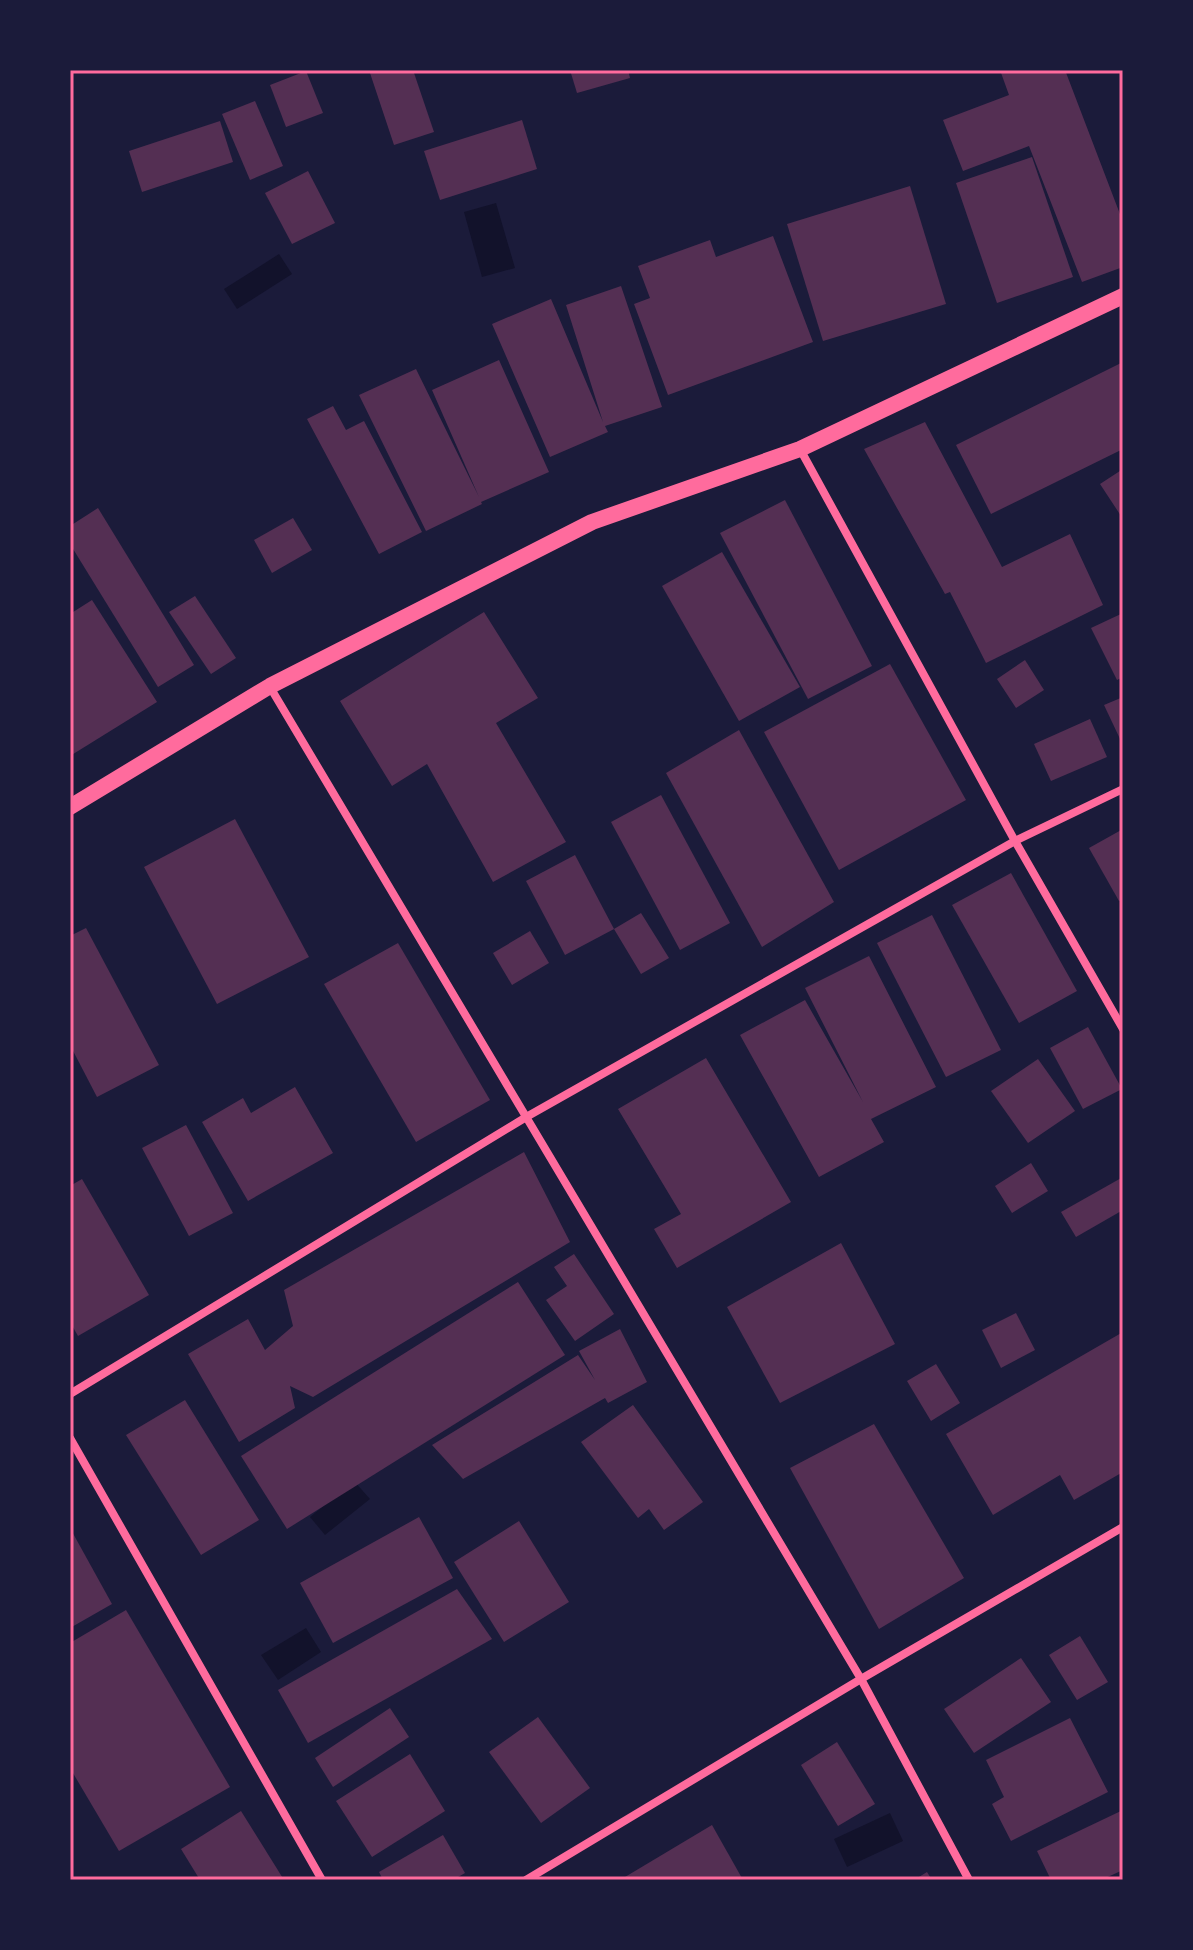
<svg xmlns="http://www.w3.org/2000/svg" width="1193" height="1950" font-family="'Work Sans',sans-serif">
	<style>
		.water { fill: #12122b }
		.building { fill: #542f53 }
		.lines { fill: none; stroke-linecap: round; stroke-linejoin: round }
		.minor { stroke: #ff6b9d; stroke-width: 8 }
		.secondary { stroke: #ff6b9d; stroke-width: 16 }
		.neatline { fill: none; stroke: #ff6b9d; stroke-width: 3 }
	</style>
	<rect width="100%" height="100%" fill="#1b1b3a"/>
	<g class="water">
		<polygon points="496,203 515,268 482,277 464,212"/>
		<polygon points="279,254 292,274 237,309 224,289"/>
		<polygon points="354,1481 370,1499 325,1535 310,1517"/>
		<polygon points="306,1628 321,1652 278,1680 261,1655"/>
		<polygon points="890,1813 903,1841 847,1867 834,1839"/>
	</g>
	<g class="building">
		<polygon points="369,70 413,70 434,132 394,145"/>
		<polygon points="570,70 628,70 630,78 577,93"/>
		<polygon points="1000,70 1065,70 1123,222 1123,267 1082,282 1029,146 963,171 943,120 1009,95"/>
		<polygon points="306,71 323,113 286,127 270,85"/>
		<polygon points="255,101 283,166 250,180 222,114"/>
		<polygon points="522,120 537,169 440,200 424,151"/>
		<polygon points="220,121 233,162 142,192 129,151"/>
		<polygon points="1032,157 1073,277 997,303 956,183"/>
		<polygon points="308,171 335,223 292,244 265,193"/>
		<polygon points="910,186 946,304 823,341 787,224"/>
		<polygon points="773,236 813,342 668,395 634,304 650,298 638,266 710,240 716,257"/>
		<polygon points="621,286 662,407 605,426 608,432 550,457 492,324 551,299 603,422 566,305"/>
		<polygon points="499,360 549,472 481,502 482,504 426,531 359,395 416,369 479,497 432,390"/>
		<polygon points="1123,362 1123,449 991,514 956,445"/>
		<polygon points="333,406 346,430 364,421 422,532 379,554 307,419"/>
		<polygon points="925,422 1002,567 1070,534 1103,605 986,663 950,592 945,594 864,449"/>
		<polygon points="1123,469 1123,519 1100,484"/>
		<polygon points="785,500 872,666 808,699 720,533"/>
		<polygon points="98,508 194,665 158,687 70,544 70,526"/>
		<polygon points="293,518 312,550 272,573 254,540"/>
		<polygon points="722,552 800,687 739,721 662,586"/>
		<polygon points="195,596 236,658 211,674 169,612"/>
		<polygon points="92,600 157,702 70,756 70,614"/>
		<polygon points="484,612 538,698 496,723 566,842 493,882 427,764 392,786 340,701"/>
		<polygon points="1123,613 1123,677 1117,680 1091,628"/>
		<polygon points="1025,660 1044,690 1016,708 997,679"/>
		<polygon points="890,664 966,800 839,870 764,732"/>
		<polygon points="1123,697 1123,740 1121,741 1104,705"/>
		<polygon points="1090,719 1107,757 1051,781 1034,744"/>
		<polygon points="739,730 834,902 762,947 666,773"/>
		<polygon points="661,795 730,923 680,950 611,822"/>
		<polygon points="235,819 309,957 217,1004 144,867"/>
		<polygon points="1123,829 1123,899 1119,901 1089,848"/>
		<polygon points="575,855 614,929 565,955 526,881"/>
		<polygon points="1011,873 1077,991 1019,1023 952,905"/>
		<polygon points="641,913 669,958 641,974 614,929"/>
		<polygon points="932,915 1001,1050 946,1077 877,943"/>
		<polygon points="86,928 159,1065 97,1097 70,1045 70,936"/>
		<polygon points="530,931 549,963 512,985 493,953"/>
		<polygon points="398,943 490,1100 416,1142 324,984"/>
		<polygon points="869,956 936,1087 871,1119 884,1142 819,1177 740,1035 805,1000 863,1102 805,988"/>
		<polygon points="1088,1027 1122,1089 1083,1109 1050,1048"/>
		<polygon points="706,1058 791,1202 677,1268 654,1229 681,1214 618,1109"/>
		<polygon points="1038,1059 1075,1111 1028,1143 991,1091"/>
		<polygon points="295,1087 333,1153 248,1201 202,1122 243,1098 251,1113"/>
		<polygon points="186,1125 233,1213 189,1236 142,1148"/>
		<polygon points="524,1152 570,1242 313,1397 290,1386 295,1408 239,1442 188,1354 248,1319 265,1350 293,1326 284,1290"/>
		<polygon points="1031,1163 1048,1191 1012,1213 995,1186"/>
		<polygon points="1123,1177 1123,1210 1076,1237 1061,1212"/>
		<polygon points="82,1179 149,1295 78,1336 70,1322 70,1186"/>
		<polygon points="841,1243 895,1344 780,1403 727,1307"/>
		<polygon points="574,1254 614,1314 575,1341 546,1300 567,1286 554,1267"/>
		<polygon points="518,1282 565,1355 287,1529 241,1456"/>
		<polygon points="1016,1313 1035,1350 1001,1368 982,1330"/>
		<polygon points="620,1329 647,1382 608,1403 605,1398 463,1479 432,1445 578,1355 595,1380 579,1351"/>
		<polygon points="1123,1332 1123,1472 1074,1500 1060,1475 993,1515 946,1434"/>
		<polygon points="936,1364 960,1403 931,1421 907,1381"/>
		<polygon points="185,1400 259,1520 201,1555 126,1435"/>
		<polygon points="633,1405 703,1502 664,1530 649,1509 638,1518 581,1442"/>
		<polygon points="874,1424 964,1578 879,1629 790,1468"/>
		<polygon points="419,1517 453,1578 333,1643 300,1583"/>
		<polygon points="519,1521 569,1602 504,1642 454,1562"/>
		<polygon points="70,1528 112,1604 70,1628"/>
		<polygon points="457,1589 492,1639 308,1743 278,1690"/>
		<polygon points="126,1610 230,1787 119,1851 70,1768 70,1643"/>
		<polygon points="1080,1636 1108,1682 1077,1700 1049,1655"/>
		<polygon points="1021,1658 1051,1702 974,1753 944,1709"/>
		<polygon points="390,1708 409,1737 333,1787 315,1758"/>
		<polygon points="538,1717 590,1788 541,1823 489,1752"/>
		<polygon points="1070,1718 1108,1792 1011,1841 992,1804 1004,1797 986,1760"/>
		<polygon points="837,1742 875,1804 838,1826 801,1765"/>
		<polygon points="410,1754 445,1811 372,1857 336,1801"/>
		<polygon points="1123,1810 1123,1870 1101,1880 1051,1880 1037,1851"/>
		<polygon points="241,1811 284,1880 200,1880 181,1849"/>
		<polygon points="712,1825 743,1880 620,1880"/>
		<polygon points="443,1835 465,1873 453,1880 383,1880 379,1872"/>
		<polygon points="927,1872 932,1880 914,1880"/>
	</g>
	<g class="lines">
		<g class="minor">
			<polyline points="800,449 1015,841 1123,1029"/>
			<polyline points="270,687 861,1679 969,1880"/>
			<polyline points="70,1394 528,1116 1015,841 1123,789"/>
			<polyline points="70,1438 322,1880"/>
			<polyline points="526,1880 861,1679 1123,1527"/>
		</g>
		<polyline class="secondary" points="70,807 270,686 592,522 800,449 1123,296"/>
	</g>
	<rect width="1193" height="1950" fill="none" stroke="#1b1b3a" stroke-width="144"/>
	<rect x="72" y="72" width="1049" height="1806" class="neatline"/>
</svg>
